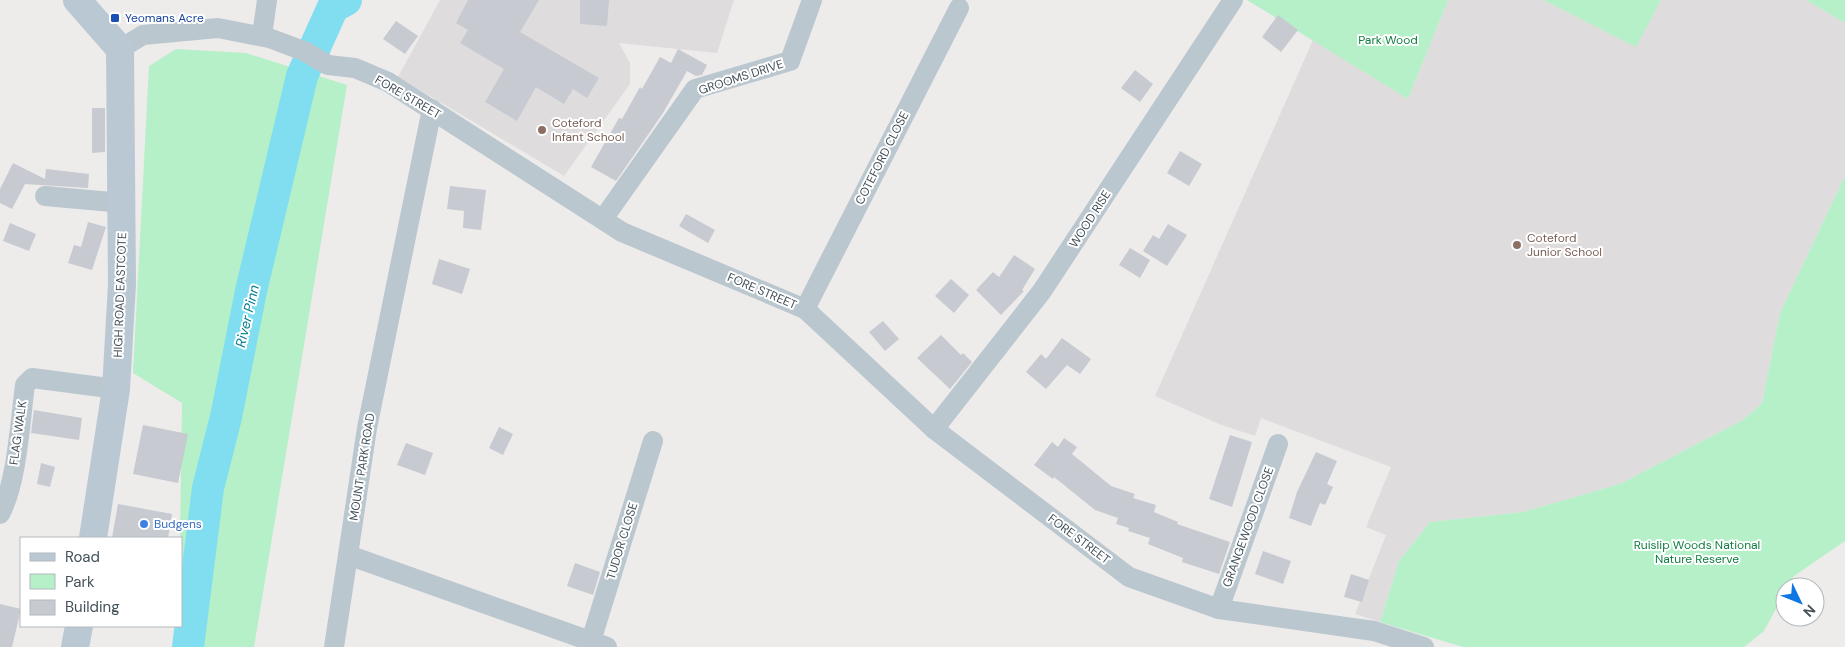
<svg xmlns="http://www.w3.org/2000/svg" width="1845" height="647" font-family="'DM Sans',sans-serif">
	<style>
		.education { fill: #dfdcdd }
		.green { fill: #b5f0c9 }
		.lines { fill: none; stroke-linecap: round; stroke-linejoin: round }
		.river { stroke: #80def0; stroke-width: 32 }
		.building { fill: #c7cad1 }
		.minor { stroke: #bbc7cf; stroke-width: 20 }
		.secondary { stroke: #bac8d4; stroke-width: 28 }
		.transit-dot { fill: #1a4fb4; stroke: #fff; stroke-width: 2 }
		.education-dot { fill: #8d6e63; stroke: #fff; stroke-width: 2 }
		.shop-dot { fill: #3f7fe0; stroke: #fff; stroke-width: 2 }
		.labels { text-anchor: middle; stroke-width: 4; stroke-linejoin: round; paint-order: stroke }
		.transit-label { font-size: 12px; fill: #164399; stroke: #fff; text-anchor: start }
		.park-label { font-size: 12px; fill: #117d41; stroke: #fff }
		.street-label { font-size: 12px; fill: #435059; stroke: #fff }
		.education-label { font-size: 12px; fill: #785e54; stroke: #fff; text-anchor: start }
		.shop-label { font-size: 12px; fill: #366cbe; stroke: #fff; text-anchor: start }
		.water-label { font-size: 14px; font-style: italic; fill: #077d93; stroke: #fff }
	</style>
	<rect width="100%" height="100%" fill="#eeebeb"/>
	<g class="education">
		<polygon points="440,0 734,0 717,53 619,43 630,63 630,84 564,176 398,77"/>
		<polygon points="1448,0 1543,0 1635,46 1661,0 1806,0 1845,23 1845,176 1780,313 1762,403 1743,420 1620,484 1523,512 1430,522 1399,561 1380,622 1355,614 1386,535 1366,527 1391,467 1261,418 1255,436 1219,424 1155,396 1313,40 1408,99"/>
	</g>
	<g class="green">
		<polygon points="1247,0 1448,0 1408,99"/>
		<polygon points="1543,0 1661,0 1636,47"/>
		<polygon points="1806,0 1845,0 1845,23"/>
		<polygon points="176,49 246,53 347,85 254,647 178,647 178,626 181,626 180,538 182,403 133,373 149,66"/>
		<polygon points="1845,176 1845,541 1794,576 1788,587 1785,587 1785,592 1764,631 1744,647 1463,647 1380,622 1399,561 1430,522 1523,512 1620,484 1743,420 1762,403 1780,313"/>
	</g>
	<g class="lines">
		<polyline class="river" points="188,647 208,488 226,417 251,291 302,76 333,7 346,0"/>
	</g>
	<g class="building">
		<polygon points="468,0 539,0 520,32 599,78 587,98 573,89 564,104 536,87 517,121 485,102 504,69 460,43 468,30 456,23"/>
		<polygon points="580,0 609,0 607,26 580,24"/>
		<polygon points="1278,15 1298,30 1281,52 1262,37"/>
		<polygon points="396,21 418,36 405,54 383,39"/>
		<polygon points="678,49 707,65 702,75 696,76 687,71 663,113 616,181 591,167 619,118 622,119 640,87 642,89 660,57 671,63"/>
		<polygon points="1135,70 1153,84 1140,102 1121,88"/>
		<polygon points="92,108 105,108 105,152 92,153"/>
		<polygon points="1180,151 1202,164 1189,186 1167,173"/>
		<polygon points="13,163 45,179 46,169 89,174 88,188 25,184 12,209 0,203 0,189"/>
		<polygon points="450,186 486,190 481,230 463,228 464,211 447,209"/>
		<polygon points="686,214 715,230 708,243 679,226"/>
		<polygon points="88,222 106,227 92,270 68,263 74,245 81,247"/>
		<polygon points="10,223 36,234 29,251 3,241"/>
		<polygon points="1168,224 1187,235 1167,266 1143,251 1153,235 1159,239"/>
		<polygon points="1130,248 1150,260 1140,278 1119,265"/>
		<polygon points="1014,255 1035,269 1022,290 1024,291 1001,315 976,290 993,272 999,277"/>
		<polygon points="439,259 470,269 462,294 432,284"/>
		<polygon points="951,279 969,295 954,313 935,296"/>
		<polygon points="883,321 899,339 885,351 869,332"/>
		<polygon points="941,335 961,355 963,353 972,362 950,389 917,358"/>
		<polygon points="1062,338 1091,359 1080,374 1067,365 1046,389 1026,372 1041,354 1046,359"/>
		<polygon points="34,410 82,418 79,440 31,433"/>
		<polygon points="143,425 188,434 178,483 133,474"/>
		<polygon points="499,427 513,434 503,455 489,448"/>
		<polygon points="1230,435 1252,442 1232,507 1209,499"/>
		<polygon points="1064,438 1077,447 1072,454 1111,486 1135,494 1133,498 1156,505 1154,512 1178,522 1177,524 1230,542 1219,574 1182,562 1183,558 1148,544 1150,538 1128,531 1129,528 1116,524 1118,518 1095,510 1054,477 1053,479 1034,465 1052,442 1058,447"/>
		<polygon points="406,443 433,453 425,475 397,465"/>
		<polygon points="1316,452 1337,461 1327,484 1333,487 1325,505 1320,503 1311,526 1289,518 1297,492"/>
		<polygon points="41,463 55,467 50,487 37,484"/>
		<polygon points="118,504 172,514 168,538 112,538"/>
		<polygon points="1263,551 1291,561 1283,584 1255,574"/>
		<polygon points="575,563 600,572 593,595 567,586"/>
		<polygon points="1351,574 1369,580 1362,602 1344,597"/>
		<polygon points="0,604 21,609 12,647 0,647"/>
	</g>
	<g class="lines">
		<g class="minor">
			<polyline points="262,36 267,0"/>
			<polyline points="120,49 143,35 218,28 269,38 304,51 328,65 355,68 388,82 622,232 805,309 934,429 1129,577 1219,609 1374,631 1424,647"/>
			<polyline points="432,109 367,428 348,555 607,647"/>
			<polyline points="45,196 123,203"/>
			<polyline points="603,219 695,89 790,61 812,0"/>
			<polyline points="805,309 959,8"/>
			<polyline points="934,429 1042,291 1233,0"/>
			<path d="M0,514C17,483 20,422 25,385L32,378L116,389"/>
			<polyline points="1219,609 1278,444"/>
			<polyline points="591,641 653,441"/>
			<polyline points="334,647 348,555"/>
		</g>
		<g class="secondary">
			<polyline points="77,0 120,49 122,284 116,389 93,538"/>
			<polyline points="75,647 79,626"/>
		</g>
	</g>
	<rect class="transit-dot" x="110" y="13" width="10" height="10" rx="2.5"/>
	<g class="education-dot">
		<circle cx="542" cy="130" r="5"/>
		<circle cx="1517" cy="245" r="5"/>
	</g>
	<circle class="shop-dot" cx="144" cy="524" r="5"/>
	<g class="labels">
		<g class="transit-label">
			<text x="125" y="22">Yeomans Acre</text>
		</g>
		<g class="park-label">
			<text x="1388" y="44">Park Wood</text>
			<text x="1697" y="549">Ruislip Woods National<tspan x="1697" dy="14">Nature Reserve</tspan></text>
		</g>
		<g class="street-label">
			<text transform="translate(741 77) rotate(-18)" y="4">GROOMS DRIVE</text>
			<text transform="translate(408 97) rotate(30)" y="4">FORE STREET</text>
			<text transform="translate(882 158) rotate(-63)" y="4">COTEFORD CLOSE</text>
			<text transform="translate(1090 219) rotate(-57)" y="4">WOOD RISE</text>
			<text transform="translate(762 291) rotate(23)" y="4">FORE STREET</text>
			<text transform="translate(120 295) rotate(-88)" y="4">HIGH ROAD EASTCOTE</text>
			<text transform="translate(18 433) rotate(-82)" y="4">FLAG WALK</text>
			<text transform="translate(362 467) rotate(-81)" y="4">MOUNT PARK ROAD</text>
			<text transform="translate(1248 527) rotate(-70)" y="4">GRANGEWOOD CLOSE</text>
			<text transform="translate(1079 539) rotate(37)" y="4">FORE STREET</text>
			<text transform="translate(622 541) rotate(-73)" y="4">TUDOR CLOSE</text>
		</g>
		<g class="education-label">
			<text x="552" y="127">Coteford<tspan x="552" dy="14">Infant School</tspan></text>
			<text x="1527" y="242">Coteford<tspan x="1527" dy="14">Junior School</tspan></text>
		</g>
		<g class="shop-label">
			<text x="154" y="528">Budgens</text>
		</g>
		<g class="water-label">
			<text transform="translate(247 316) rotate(-77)" y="5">River Pinn</text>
		</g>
	</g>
	<rect x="20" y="537" width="162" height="90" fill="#ffffff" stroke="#b4b9bd"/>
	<rect x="30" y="553" width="25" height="8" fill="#bac8d4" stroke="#b4b9bd"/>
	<text x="65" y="562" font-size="15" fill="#435059">Road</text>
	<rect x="30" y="574" width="25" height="15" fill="#b5f0c9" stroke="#b4b9bd"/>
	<text x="65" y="587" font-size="15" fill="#435059">Park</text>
	<rect x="30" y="600" width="25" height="15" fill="#c7cad1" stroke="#b4b9bd"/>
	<text x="65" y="612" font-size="15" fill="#435059">Building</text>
	<g transform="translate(1800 602) rotate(133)"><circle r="24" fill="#ffffff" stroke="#b4b9bd"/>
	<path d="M0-4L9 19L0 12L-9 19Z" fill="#0f77e4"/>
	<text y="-8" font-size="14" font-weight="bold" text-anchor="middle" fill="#435059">N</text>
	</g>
</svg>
